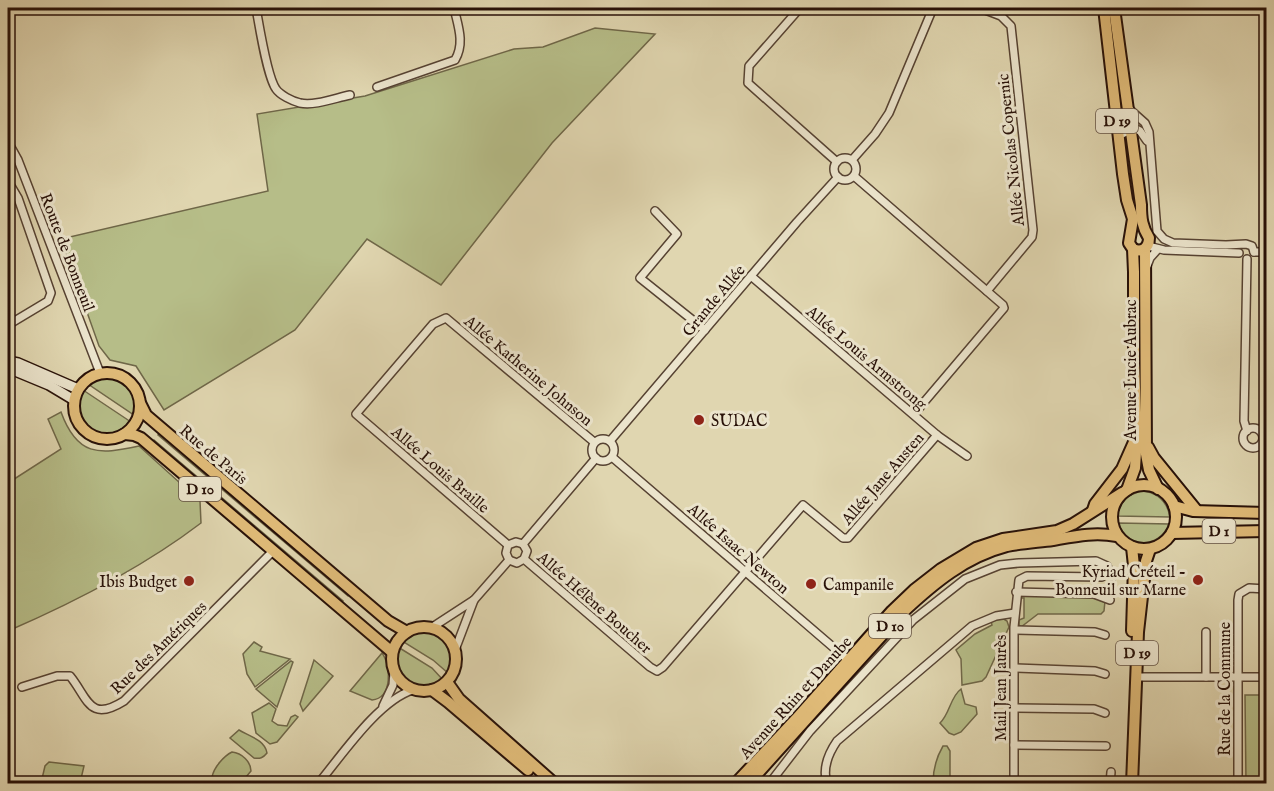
<svg xmlns="http://www.w3.org/2000/svg" width="1274" height="791" font-family="'IM FELL English',serif">
	<style>
		.green { fill: #b6bd88; stroke: #6f6748; stroke-width: 1.5 }
		.lines { fill: none; stroke-linecap: round; stroke-linejoin: round }
		.street-casing { stroke: #564232; stroke-width: 10 }
		.secondary-casing { stroke: #281108; stroke-width: 12 }
		.primary-casing { stroke: #281108; stroke-width: 14 }
		.street { stroke: #ebe4cc; stroke-width: 7 }
		.secondary { stroke: #ebe4cc; stroke-width: 9 }
		.primary { stroke: #e0bb78; stroke-width: 10 }
		.poi-dot { fill: #8f2418; stroke: #ebe4cc; stroke-width: 2 }
		.labels { text-anchor: middle; stroke-width: 6; stroke-linejoin: round; paint-order: stroke }
		.shield { fill: #ebe4cc; stroke: #625043; stroke-width: 1.5 }
		.shield-label { font-size: 15px; font-weight: bold; fill: #281108 }
		.street-label { font-size: 16px; fill: #281108; stroke: #ebe4cc }
		.poi-label { font-size: 16px; fill: #281108; stroke: #ebe4cc; text-anchor: start }
	</style>
	<rect width="100%" height="100%" fill="#e0d6b0"/>
	<filter id="stains"><feTurbulence type="fractalNoise" baseFrequency=".00333" numOctaves="4"/><feColorMatrix values="0 0 0 0 .2 0 0 0 0 .09 0 0 0 0 .02 0 0 0 .5 -.17"/></filter>
	<radialGradient id="worn" r=".72"><stop offset=".6" stop-color="#630" stop-opacity="0"/><stop offset="1" stop-color="#630" stop-opacity=".3"/></radialGradient>
	<g class="green">
		<polygon points="595,28 655,34 552,143 441,285 367,239 295,330 164,410 136,366 110,360 99,346 61,239 268,191 257,114 365,96 514,49 543,47"/>
		<path d="M106,377C127,378 140,395 134,415L88,384L96,379Z"/>
		<path d="M83,390L131,422L130,423C105,452 64,423 83,390Z"/>
		<path d="M61,412C77,456 98,455 139,446L200,501L201,523C142,568 75,602 8,631V483L61,449L48,419Z"/>
		<polygon points="161,432 350,593 348,596 158,435"/>
		<polygon points="154,440 343,601 341,604 152,443"/>
		<path d="M1141,491C1157,492 1167,501 1170,517L1117,516C1120,502 1127,495 1141,491Z"/>
		<path d="M1118,523L1169,524C1159,549 1127,549 1118,523Z"/>
		<polygon points="1021,595 1094,595 1105,601 1104,611 1101,614 1038,614 1021,627 1019,625 1019,620 1024,618 1024,598 1019,598"/>
		<polygon points="1002,618 1007,621 1009,627 986,677 982,681 962,685 961,659 956,650 975,634 992,625 991,621"/>
		<path d="M419,631C443,631 459,650 448,673L433,660L402,641L408,636Z"/>
		<polygon points="254,642 262,647 260,651 290,659 255,687 247,674 243,654"/>
		<path d="M398,647L432,668L443,680C419,698 389,676 398,647Z"/>
		<path d="M382,653C391,665 393,698 372,700L350,691Z"/>
		<polygon points="314,660 333,676 303,711 300,704"/>
		<polygon points="291,661 293,662 277,707 256,689"/>
		<path d="M961,689L965,704L976,707L977,714L961,732L954,735L949,733L940,723C950,714 950,697 961,689Z"/>
		<polygon points="1245,695 1266,695 1266,783 1246,783"/>
		<polygon points="269,703 276,709 272,721 278,725 287,726 291,717 295,715 298,717 277,742 270,744 256,733 252,713"/>
		<path d="M239,730C249,736 265,740 267,753C263,758 260,759 254,758L230,738Z"/>
		<path d="M943,746H947L950,751V777H943V780H938V783H933C933,771 936,758 943,746Z"/>
		<path d="M232,752C242,753 251,762 251,771L241,783H216L212,777C214,767 224,756 232,752Z"/>
		<polygon points="49,762 84,766 80,783 41,783 45,766"/>
	</g>
	<g class="lines">
		<defs>
			<g id="street">
				<path d="M256,8C259,24 267,77 276,89C280,95 292,101 300,103C315,106 335,98 350,95"/>
				<polyline points="800,8 749,66 748,83 837,162"/>
				<polyline points="980,8 1001,16 1011,26 1033,230 1032,237 987,291"/>
				<path d="M377,87L455,60C465,43 458,26 454,8"/>
				<polyline points="1127,107 1145,123 1149,132 1157,231 1164,239 1173,243 1226,245 1246,244 1252,246 1254,252"/>
				<polyline points="1118,136 1134,128 1140,131 1147,141"/>
				<polyline points="8,142 18,160 100,373"/>
				<circle cx="845" cy="169" r="11"/>
				<polyline points="852,160 875,134 889,113 933,8"/>
				<polyline points="854,176 1003,305 1004,308 914,414"/>
				<polyline points="8,181 18,198 51,293 48,301 8,325"/>
				<polyline points="655,211 677,234 640,278 705,330"/>
				<polyline points="1148,246 1164,250 1239,253"/>
				<polyline points="1254,252 1266,252"/>
				<polyline points="1147,266 1150,258 1158,249"/>
				<polyline points="751,276 937,435 967,456"/>
				<circle cx="1253" cy="438" r="10"/>
				<polyline points="1247,431 1244,421 1247,259"/>
				<circle cx="603" cy="450" r="11"/>
				<polyline points="610,441 797,222 838,177"/>
				<polyline points="612,457 848,660"/>
				<polyline points="523,544 596,458"/>
				<polyline points="508,545 356,414 433,324 446,318 594,442"/>
				<polyline points="524,559 650,667 657,671 663,667 803,505 843,538 848,538 937,435"/>
				<polyline points="509,560 517,563 524,559 527,551 523,544"/>
				<polyline points="509,560 506,553 508,545 516,542 523,544"/>
				<polyline points="1016,592 1094,594 1110,600"/>
				<polyline points="431,628 474,600 509,560"/>
				<polyline points="1015,630 1095,632 1105,635"/>
				<polyline points="1206,632 1206,677"/>
				<polyline points="455,650 474,600"/>
				<polyline points="1015,668 1095,671 1105,674"/>
				<polyline points="1136,677 1266,677"/>
				<path d="M22,687L57,676H70C88,698 89,723 124,701L272,552"/>
				<polyline points="383,706 393,685 394,672"/>
				<polyline points="1014,708 1094,709 1105,713"/>
				<polyline points="1014,745 1106,746"/>
				<path d="M318,784C342,755 379,700 413,690"/>
				<polyline points="769,784 810,731 913,620 965,579 1000,565 1019,563 1096,561 1107,566 1112,577"/>
				<path d="M827,784C822,768 828,754 837,741L972,626L996,616L1015,613"/>
				<polyline points="1014,784 1014,627 1019,580 1027,576 1102,577"/>
				<polyline points="1110,784 1111,772"/>
				<polyline points="1238,784 1238,600 1239,594 1249,588 1266,589"/>
			</g>
			<g id="secondary">
				<polyline points="8,361 18,363 78,389"/>
				<polyline points="8,368 49,385 74,400"/>
			</g>
			<g id="primary">
				<polyline points="1104,8 1123,174 1127,200 1133,219 1129,243 1133,249 1134,272 1134,363 1137,437 1135,468 1127,490"/>
				<path d="M1114,8L1141,205C1141,218 1142,227 1149,238C1149,248 1142,253 1133,249"/>
				<polyline points="1145,249 1146,454 1149,470 1158,489"/>
				<circle cx="107" cy="406" r="33"/>
				<polyline points="140,403 146,415 388,621 407,632"/>
				<polyline points="125,434 134,435 141,438 392,652"/>
				<polyline points="1148,447 1154,458 1197,511"/>
				<circle cx="1144" cy="517" r="32"/>
				<polyline points="1174,506 1193,511 1266,513"/>
				<polyline points="1093,510 1095,504 1122,469 1134,442"/>
				<polyline points="1172,533 1266,531"/>
				<polyline points="1132,547 1134,566 1132,631"/>
				<circle cx="424" cy="659" r="32"/>
				<polyline points="447,682 459,699 555,784"/>
				<polyline points="432,690 448,702 528,770"/>
				<polyline points="735,784 796,719 892,611 914,590 941,569 976,548 1003,539 1057,531 1073,524 1122,493"/>
				<path d="M748,784L903,612C934,583 965,557 1007,546C1022,543 1038,542 1053,540C1076,536 1094,532 1117,536"/>
				<polyline points="1132,784 1138,632 1146,561 1150,549"/>
			</g>
		</defs>
		<use href="#street" class="street-casing"/>
		<use href="#secondary" class="secondary-casing"/>
		<use href="#primary" class="primary-casing"/>
		<use href="#street" class="street"/>
		<use href="#secondary" class="secondary"/>
		<use href="#primary" class="primary"/>
	</g>
	<g class="poi-dot">
		<circle cx="699" cy="420" r="6"/>
		<circle cx="1198" cy="580" r="6"/>
		<circle cx="189" cy="581" r="6"/>
		<circle cx="811" cy="584" r="6"/>
	</g>
	<g class="labels">
		<g class="shield">
			<rect x="1096" y="109" width="42" height="24" rx="4.5"/>
			<rect x="179" y="477" width="42" height="24" rx="4.5"/>
			<rect x="1202.5" y="519" width="33" height="24" rx="4.5"/>
			<rect x="869" y="614" width="42" height="24" rx="4.5"/>
			<rect x="1116" y="641" width="42" height="24" rx="4.5"/>
		</g>
		<g class="shield-label">
			<text x="1117" y="126">D 19</text>
			<text x="200" y="494">D 10</text>
			<text x="1219" y="536">D 1</text>
			<text x="890" y="631">D 10</text>
			<text x="1137" y="658">D 19</text>
		</g>
		<g class="street-label">
			<text transform="translate(1010 150) rotate(-96)" y="6">Allée Nicolas Copernic</text>
			<text transform="translate(68 252) rotate(69)" y="6">Route de Bonneuil</text>
			<text transform="translate(713 300) rotate(-50)" y="6">Grande Allée</text>
			<text transform="translate(867 357) rotate(40)" y="6">Allée Louis Armstrong</text>
			<text transform="translate(529 370) rotate(40)" y="6">Allée Katherine Johnson</text>
			<text transform="translate(1130 370) rotate(-90)" y="6">Avenue Lucie Aubrac</text>
			<text transform="translate(214 454) rotate(40)" y="6">Rue de Paris</text>
			<text transform="translate(441 469) rotate(41)" y="6">Allée Louis Braille</text>
			<text transform="translate(882 478) rotate(-49)" y="6">Allée Jane Austen</text>
			<text transform="translate(739 548) rotate(41)" y="6">Allée Isaac Newton</text>
			<text transform="translate(595 602) rotate(41)" y="6">Allée Hélène Boucher</text>
			<text transform="translate(158 647) rotate(-44)" y="6">Rue des Amériques</text>
			<text transform="translate(1000 688) rotate(-90)" y="6">Mail Jean Jaurès</text>
			<text transform="translate(1224 689) rotate(-90)" y="6">Rue de la Commune</text>
			<text transform="translate(795 697) rotate(-48)" y="6">Avenue Rhin et Danube</text>
		</g>
		<g class="poi-label">
			<text x="711" y="426">SUDAC</text>
			<text x="1186" y="577" text-anchor="end">Kyriad Créteil -<tspan x="1186" dy="18">Bonneuil sur Marne</tspan></text>
			<text x="177" y="587" text-anchor="end">Ibis Budget</text>
			<text x="823" y="590">Campanile</text>
		</g>
	</g>
	<rect width="1274" height="791" fill="none" stroke="#e0d6b0" stroke-width="30"/>
	<rect x="9" y="9" width="1256" height="773" fill="none" stroke="#281108" stroke-width="3"/>
	<rect x="15" y="15" width="1244" height="761" fill="none" stroke="#281108" stroke-width="1.5"/>
	<rect width="100%" height="100%" filter="url(#stains)"/>
	<rect width="100%" height="100%" fill="url(#worn)"/>
</svg>
